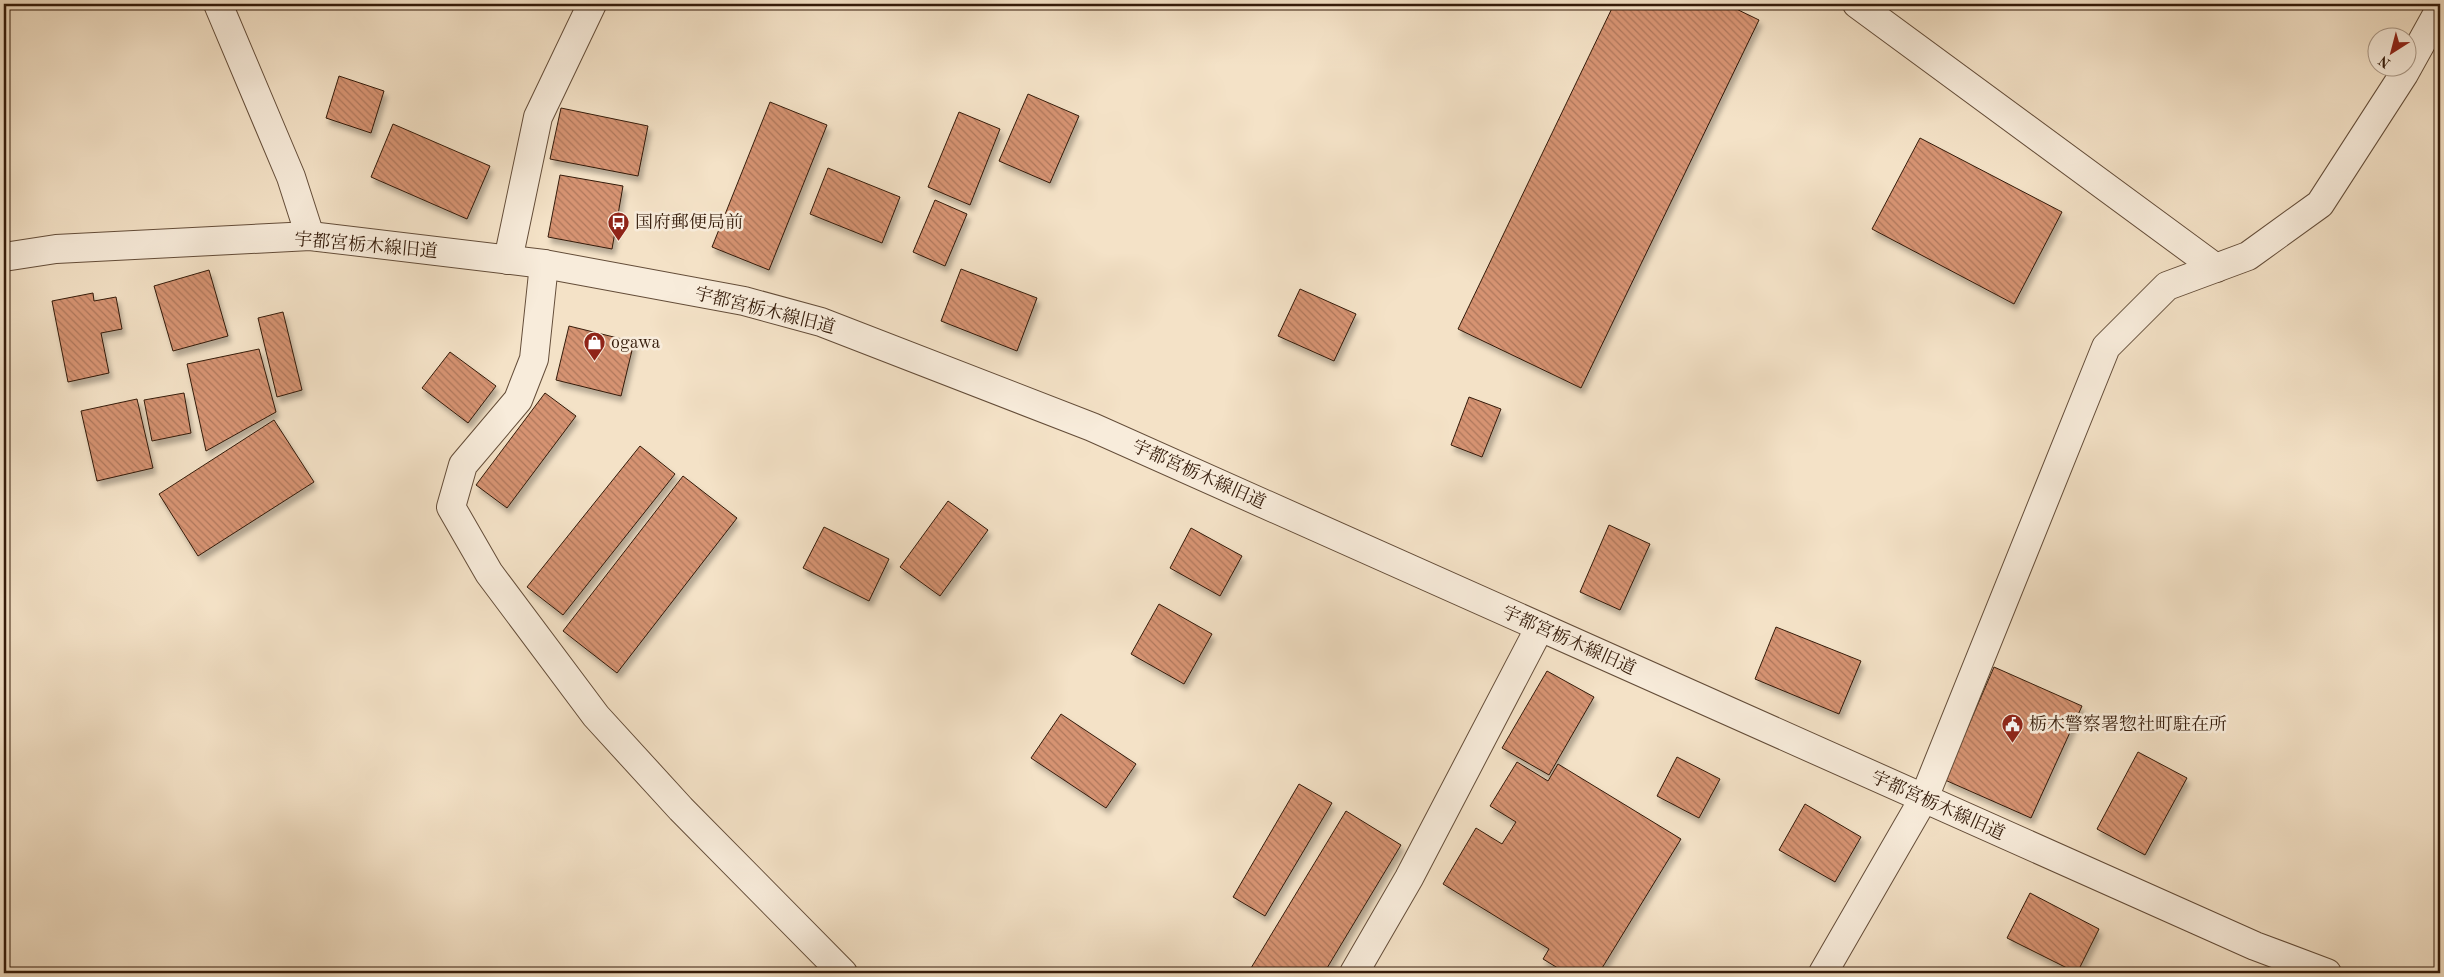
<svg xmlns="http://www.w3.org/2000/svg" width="2444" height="977" font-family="'Old Standard TT','Noto Serif JP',serif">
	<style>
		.building { fill: url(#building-back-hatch); stroke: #341b0a; filter: url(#shadow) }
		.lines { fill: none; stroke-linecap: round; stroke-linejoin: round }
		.minor-casing { stroke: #644d39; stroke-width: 30 }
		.tertiary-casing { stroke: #644d39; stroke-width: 30 }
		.minor { stroke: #f8ecdb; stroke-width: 28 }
		.tertiary { stroke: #f8ecdb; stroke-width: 28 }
		.labels { text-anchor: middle; stroke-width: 5; stroke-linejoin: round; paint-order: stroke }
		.poi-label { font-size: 18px; fill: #341b0a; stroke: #f8ecdb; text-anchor: start }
		.street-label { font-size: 18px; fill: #341b0a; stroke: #f8ecdb }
	</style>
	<defs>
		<pattern id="building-back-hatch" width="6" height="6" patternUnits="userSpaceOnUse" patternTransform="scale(1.25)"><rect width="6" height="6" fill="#d69372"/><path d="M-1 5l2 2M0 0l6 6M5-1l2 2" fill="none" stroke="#ae775c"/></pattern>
		<filter id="shadow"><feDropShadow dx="3" dy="5.5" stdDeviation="2.5" flood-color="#0004"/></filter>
	</defs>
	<rect width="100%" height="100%" fill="#f4e2c7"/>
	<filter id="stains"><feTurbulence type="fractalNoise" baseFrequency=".004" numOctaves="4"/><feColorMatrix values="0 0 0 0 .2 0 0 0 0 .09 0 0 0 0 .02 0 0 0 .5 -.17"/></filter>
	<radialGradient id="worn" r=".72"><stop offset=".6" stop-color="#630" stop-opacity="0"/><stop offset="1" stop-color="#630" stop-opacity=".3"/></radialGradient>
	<g class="building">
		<polygon points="1614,4 1726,4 1759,20 1581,388 1458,329"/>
		<polygon points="339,76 384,91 371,133 326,118"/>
		<polygon points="1028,94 1079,116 1050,183 999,161"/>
		<polygon points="770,102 827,125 769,270 712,247"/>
		<polygon points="561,108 648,126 638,176 550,159"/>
		<polygon points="959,112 1000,129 970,205 928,187"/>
		<polygon points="393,124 490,166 467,219 371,177"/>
		<polygon points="1920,138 2062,212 2014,304 1872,229"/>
		<polygon points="828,168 900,197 882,243 810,214"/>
		<polygon points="560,175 623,186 612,249 548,237"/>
		<polygon points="935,200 967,214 945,266 913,252"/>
		<polygon points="961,269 1037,298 1017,351 941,321"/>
		<polygon points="209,270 228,336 173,351 154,286"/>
		<polygon points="1300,289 1356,314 1334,361 1278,336"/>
		<polygon points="93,293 94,301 116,297 122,329 101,333 109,373 68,382 52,301"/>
		<polygon points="283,312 302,390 277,397 258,318"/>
		<polygon points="569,326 634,342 621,396 556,380"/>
		<polygon points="259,349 276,412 206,451 187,364"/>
		<polygon points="450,352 496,386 468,423 422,388"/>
		<polygon points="184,393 191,433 152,441 144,400"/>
		<polygon points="545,393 576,416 507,508 476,485"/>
		<polygon points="1469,397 1501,409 1482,457 1451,445"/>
		<polygon points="137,399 153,468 97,481 81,411"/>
		<polygon points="274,420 314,482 198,556 159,494"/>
		<polygon points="640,446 675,474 563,615 527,587"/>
		<polygon points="683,476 737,518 617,673 563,631"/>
		<polygon points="948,501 988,530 940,596 900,567"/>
		<polygon points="1609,525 1650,544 1620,610 1580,592"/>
		<polygon points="824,527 889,559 869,601 803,568"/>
		<polygon points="1191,528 1242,556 1220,596 1170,568"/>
		<polygon points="1159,604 1212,634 1184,684 1131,654"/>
		<polygon points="1776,627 1861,661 1839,714 1755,679"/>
		<polygon points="1994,667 2082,706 2031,818 1945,780"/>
		<polygon points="1547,671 1594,697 1549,775 1502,748"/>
		<polygon points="1061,714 1136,764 1106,808 1031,758"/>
		<polygon points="2138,752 2187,778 2145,855 2097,829"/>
		<polygon points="1677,757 1720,779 1699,818 1657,796"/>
		<polygon points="1517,762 1548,781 1558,764 1681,839 1599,973 1566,973 1543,959 1549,949 1443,884 1476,828 1502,844 1516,822 1490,806"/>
		<polygon points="1299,784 1332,803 1265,916 1233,897"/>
		<polygon points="1805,804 1861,837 1835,882 1779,850"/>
		<polygon points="1346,811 1401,845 1324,973 1248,973"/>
		<polygon points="2030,893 2099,929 2077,973 2007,938"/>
	</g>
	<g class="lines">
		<defs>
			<g id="minor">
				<polyline points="218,4 291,177 310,236"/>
				<polyline points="1857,4 2216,268"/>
				<polyline points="508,260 538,117 592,4"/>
				<polyline points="544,264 534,359 518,400 463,465 451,507 489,573 596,716 681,809 843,973"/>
				<polyline points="1354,973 1409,878 1540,627"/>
				<polyline points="1823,973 1924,798 2106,347 2167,286 2248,256 2320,204 2404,74 2440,9"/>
			</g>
			<polyline id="tertiary" points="4,257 56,249 310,236 544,264 744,301 821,322 1092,427 2255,946 2327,973"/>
		</defs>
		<use href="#minor" class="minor-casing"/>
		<use href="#tertiary" class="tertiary-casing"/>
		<use href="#minor" class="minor"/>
		<use href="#tertiary" class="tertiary"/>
	</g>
	<defs>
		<symbol id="bus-pin" viewBox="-11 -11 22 30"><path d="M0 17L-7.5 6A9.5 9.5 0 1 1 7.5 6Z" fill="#8f2418" stroke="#f8ecdb"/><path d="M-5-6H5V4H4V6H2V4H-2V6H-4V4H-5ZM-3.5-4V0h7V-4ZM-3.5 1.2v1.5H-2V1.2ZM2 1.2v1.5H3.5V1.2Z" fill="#fff"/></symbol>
		<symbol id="shop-pin" viewBox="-11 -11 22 30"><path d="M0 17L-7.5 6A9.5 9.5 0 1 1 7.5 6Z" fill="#8f2418" stroke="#f8ecdb"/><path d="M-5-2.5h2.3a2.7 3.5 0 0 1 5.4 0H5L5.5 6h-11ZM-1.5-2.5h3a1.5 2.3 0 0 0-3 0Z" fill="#fff"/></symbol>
		<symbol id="civic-pin" viewBox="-11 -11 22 30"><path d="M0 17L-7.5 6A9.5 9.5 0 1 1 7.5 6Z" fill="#8f2418" stroke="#f8ecdb"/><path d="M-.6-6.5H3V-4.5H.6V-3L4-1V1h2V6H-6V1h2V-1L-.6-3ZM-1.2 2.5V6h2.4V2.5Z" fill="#fff"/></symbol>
	</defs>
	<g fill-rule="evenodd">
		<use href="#bus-pin" x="606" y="210" width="25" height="34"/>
		<use href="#shop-pin" x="582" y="330" width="25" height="34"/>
		<use href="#civic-pin" x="2000" y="712" width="25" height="34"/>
	</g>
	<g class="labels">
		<g class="poi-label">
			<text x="635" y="228">国府郵便局前</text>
			<text x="611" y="348">ogawa</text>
			<text x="2029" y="730">栃木警察署惣社町駐在所</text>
		</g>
		<g class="street-label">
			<text transform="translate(366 245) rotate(5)" y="6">宇都宮栃木線旧道</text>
			<text transform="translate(765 310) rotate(14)" y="6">宇都宮栃木線旧道</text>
			<text transform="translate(1199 474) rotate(24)" y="6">宇都宮栃木線旧道</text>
			<text transform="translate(1569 640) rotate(24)" y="6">宇都宮栃木線旧道</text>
			<text transform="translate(1938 805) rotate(24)" y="6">宇都宮栃木線旧道</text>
		</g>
	</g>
	<rect width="2444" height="977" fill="none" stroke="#f4e2c7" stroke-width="20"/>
	<rect x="5" y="5" width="2434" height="967" fill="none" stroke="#341b0a" stroke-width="2.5"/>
	<rect x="10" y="10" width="2424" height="957" fill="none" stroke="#341b0a"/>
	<g transform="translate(2392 52) rotate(216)"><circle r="24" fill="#f8ecdb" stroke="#aa9887"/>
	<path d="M0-4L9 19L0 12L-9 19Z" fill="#8f2418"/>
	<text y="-8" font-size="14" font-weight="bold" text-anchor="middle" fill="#341b0a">N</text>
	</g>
	<rect width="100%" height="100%" filter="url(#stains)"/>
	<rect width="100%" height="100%" fill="url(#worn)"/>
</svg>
